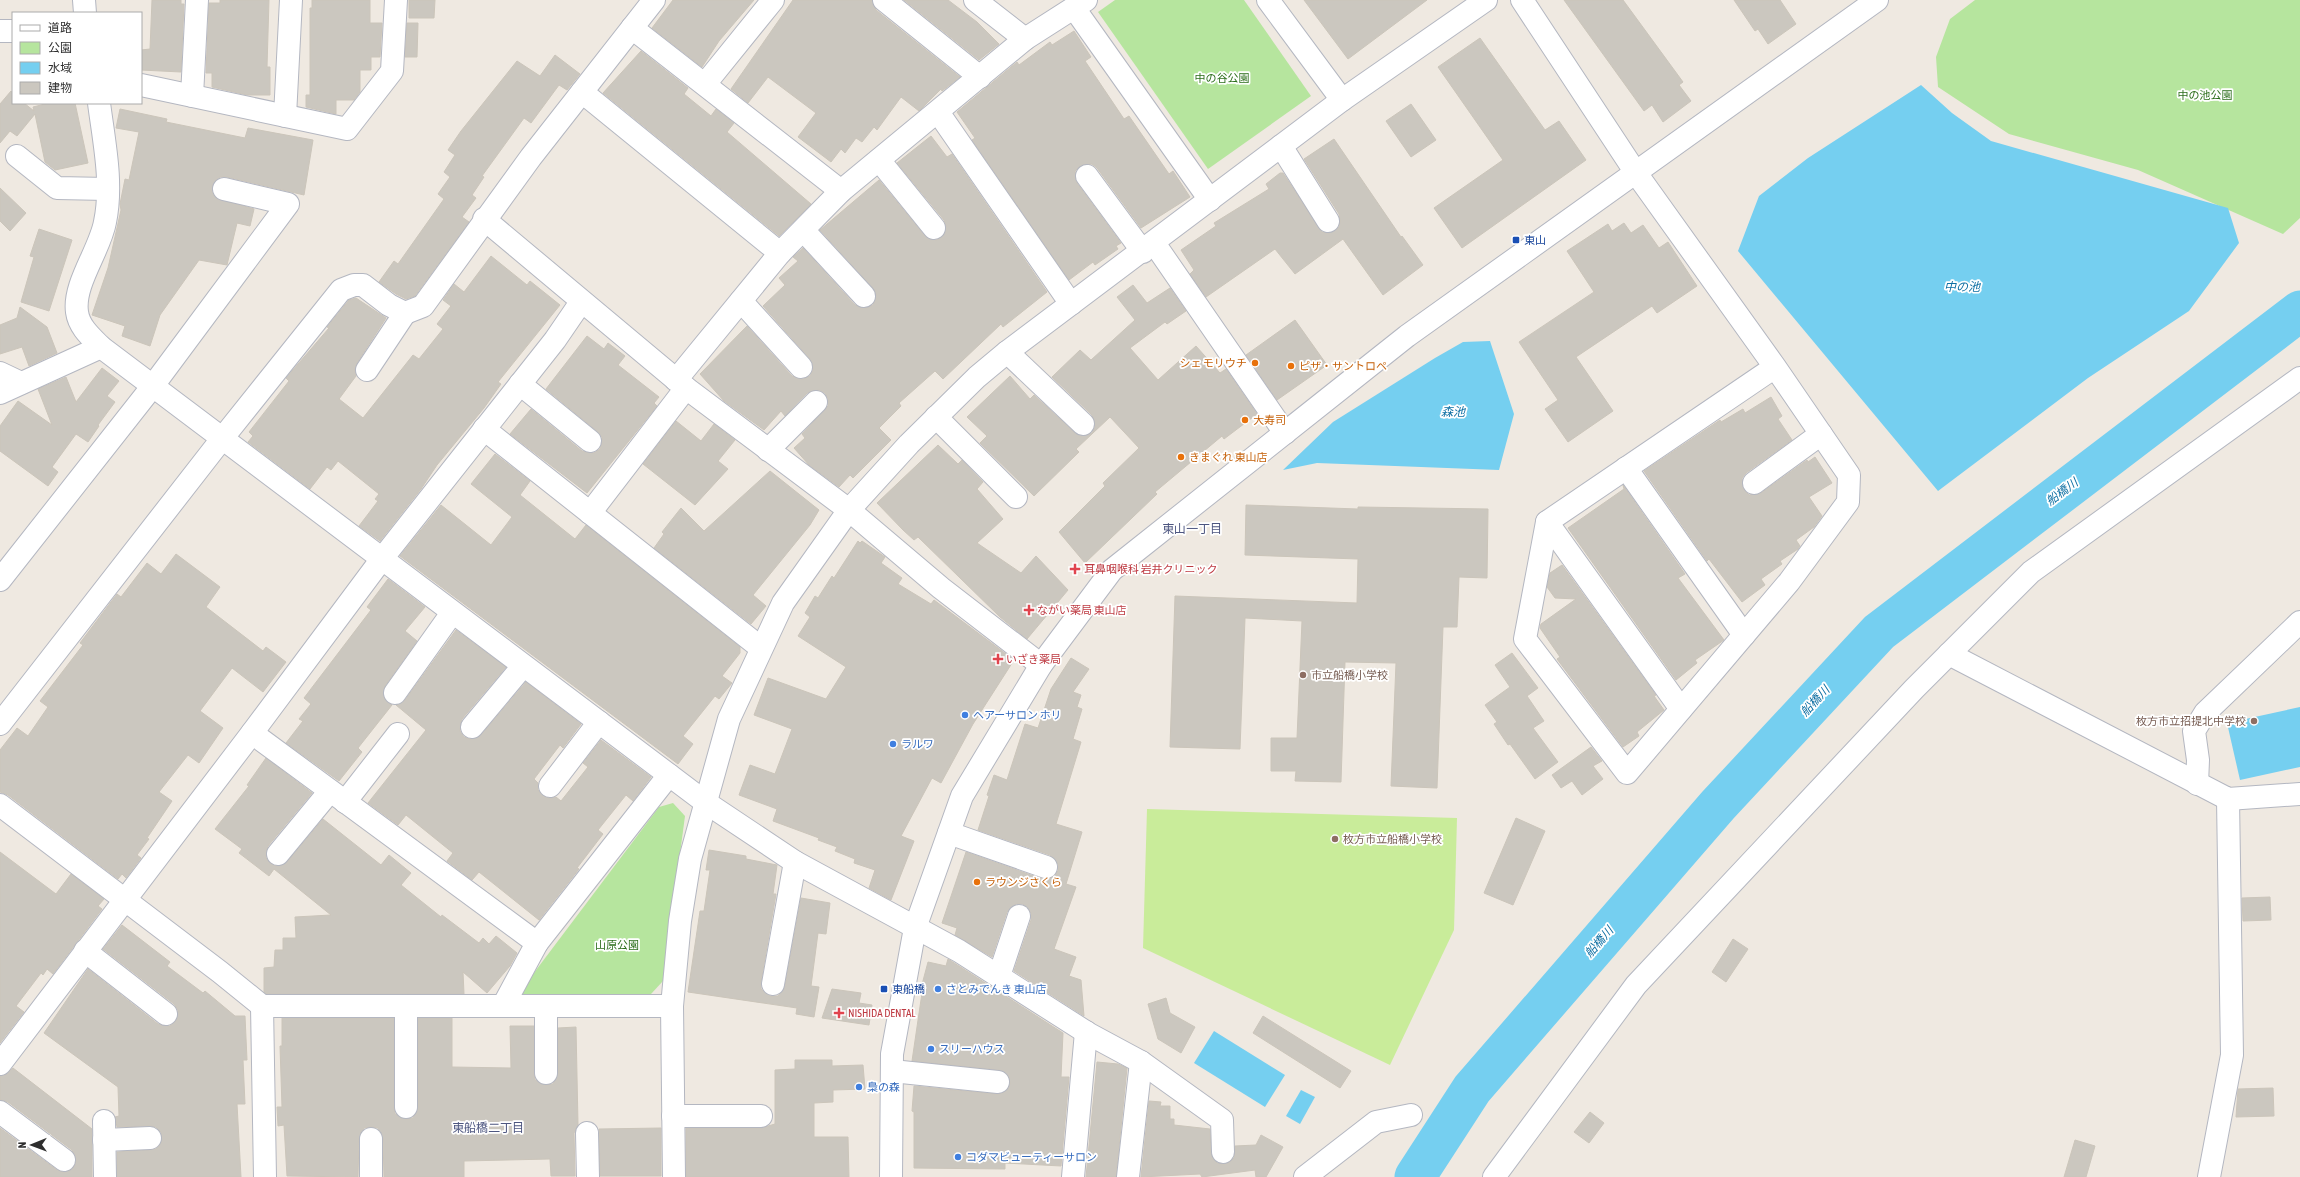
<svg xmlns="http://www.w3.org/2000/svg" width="2300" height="1177" font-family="'Asap Condensed','Noto Sans JP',sans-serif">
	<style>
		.green { fill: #b6e59e }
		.pitch { fill: #c9ec9a }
		.water { fill: #75cff0 }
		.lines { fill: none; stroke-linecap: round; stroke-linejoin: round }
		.river { stroke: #75cff0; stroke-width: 41 }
		.building { fill: #cbc7bf; stroke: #cbc5ba }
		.minor-casing { stroke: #b4b7c1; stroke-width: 24 }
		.minor { stroke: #fff; stroke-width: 22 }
		.transit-dot { fill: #1a4fb4; stroke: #fff; stroke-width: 1.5 }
		.food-dot { fill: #e8710a; stroke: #fff; stroke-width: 1.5 }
		.health-dot { fill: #e0444e; stroke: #fff; stroke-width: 1.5 }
		.education-dot { fill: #8d6e63; stroke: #fff; stroke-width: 1.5 }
		.shop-dot { fill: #3f7fe0; stroke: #fff; stroke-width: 1.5 }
		.labels { text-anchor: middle; stroke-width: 3.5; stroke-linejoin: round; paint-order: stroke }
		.park-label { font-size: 11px; fill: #2c6e1b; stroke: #fff }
		.transit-label { font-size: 11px; fill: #164399; stroke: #fff; text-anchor: start }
		.food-label { font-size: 11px; fill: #c56008; stroke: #fff; text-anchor: start }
		.health-label { font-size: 11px; fill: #be3a42; stroke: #fff; text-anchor: start }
		.education-label { font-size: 11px; fill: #785e54; stroke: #fff; text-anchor: start }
		.shop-label { font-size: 11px; fill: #366cbe; stroke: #fff; text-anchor: start }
		.water-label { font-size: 12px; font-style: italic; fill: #0d6fa3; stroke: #fff }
		.neighbourhood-label { font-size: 12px; fill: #4d5680; stroke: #fff }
	</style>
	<rect width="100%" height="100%" fill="#efe9e1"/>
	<g class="green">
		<polygon points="1115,0 1244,0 1311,96 1208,169 1098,12"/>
		<polygon points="1975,0 2300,0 2300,218 2283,234 2138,170 2009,134 1938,87 1936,57 1950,19"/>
		<polygon points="673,803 685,816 663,981 651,994 527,997 518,994 659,807"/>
	</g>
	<polygon class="pitch" points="1147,809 1457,818 1454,930 1390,1065 1143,948"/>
	<g class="water">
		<polygon points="1921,85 1952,113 1991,141 2228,208 2239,243 2189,311 2088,378 1938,491 1738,251 1759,196 1808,158"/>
		<polygon points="1490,341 1514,414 1499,470 1317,463 1283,470 1333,422 1435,358 1463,342"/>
		<polygon points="2300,707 2300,767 2240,780 2227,723"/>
		<polygon points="1214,1031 1285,1075 1265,1107 1194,1063"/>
		<polygon points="1301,1090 1315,1097 1300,1124 1286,1116"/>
	</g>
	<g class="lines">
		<polyline class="river" points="1415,1177 1472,1089 1718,805 1879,632 2300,311"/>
	</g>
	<g class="building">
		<polygon points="152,0 181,0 181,4 184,4 181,72 141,70 141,50 150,49"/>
		<polygon points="220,0 269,0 267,67 270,67 270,95 247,95 212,87 212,73 206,73 209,3 220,3"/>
		<polygon points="312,0 370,0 370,23 382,23 380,57 371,57 371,70 360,70 360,92 354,100 336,100 336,114 306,107 306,95 310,95 310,8 312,8"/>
		<polygon points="409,0 435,0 434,18 409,18"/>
		<polygon points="673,0 754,0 719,41 702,67 652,28"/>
		<polygon points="793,0 872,0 876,10 960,77 942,91 941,89 919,111 901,97 877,130 874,127 862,142 856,138 845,153 841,149 831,162 798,137 816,113 768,77 748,103 731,89"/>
		<polygon points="904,0 948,0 977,22 999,44 979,60"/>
		<polygon points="1304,0 1427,0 1348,59"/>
		<polygon points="1564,0 1623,0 1683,82 1679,85 1691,101 1663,122 1652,105 1644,111"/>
		<polygon points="1734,0 1780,0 1796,24 1768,44 1758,29 1755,31"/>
		<polygon points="407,23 418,23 417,57 405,57"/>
		<polygon points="1074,31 1091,57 1085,61 1124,119 1129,116 1169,174 1173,171 1190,197 1141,228 1097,168 1092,164 1080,166 1075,171 1077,183 1121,243 1116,246 1118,249 1095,265 1093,262 1069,280 972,140 975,138 957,112 1017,62 1019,65 1050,42 1052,45"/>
		<polygon points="1480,38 1545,130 1559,121 1586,160 1462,248 1434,208 1503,160 1438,67"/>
		<polygon points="641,51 688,88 684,94 711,116 716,109 734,123 727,132 811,204 779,236 603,93"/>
		<polygon points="555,55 580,74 567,90 559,85 531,123 524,118 482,176 484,177 472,195 476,198 462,217 469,222 415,296 406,299 396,294 379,282 394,261 398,264 444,199 438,194 450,177 444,172 455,155 448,150 461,131 517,61 540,76"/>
		<polygon points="11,91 13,94 13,103 24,103 34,111 33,107 49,103 75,103 88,163 55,170 45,162 35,114 17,136 10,131 0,143 0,104"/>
		<polygon points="1411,104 1436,140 1411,157 1386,121"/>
		<polygon points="120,109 167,119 166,122 245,138 248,128 313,140 304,195 227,177 220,177 215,181 212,192 216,198 254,209 250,226 237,223 227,265 199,260 160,315 150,346 122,336 125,326 92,315 108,268 121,210 120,204 125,179 129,180 139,132 116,128"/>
		<polygon points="931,136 947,157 952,154 1047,292 1003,327 1001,324 943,379 935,371 899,403 901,406 879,428 891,440 853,478 850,475 839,487 809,465 794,448 805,438 802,434 828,406 828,399 825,393 819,390 807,393 785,416 781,411 764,430 724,401 700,374 747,326 792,376 803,379 810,376 813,370 810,359 763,306 785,285 779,278 798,261 793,257 803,248 855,305 866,308 873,305 876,294 873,288 820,230 879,180 925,236 936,240 942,237 946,226 944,220 897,163"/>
		<polygon points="1334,139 1401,237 1402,236 1423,265 1383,295 1343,239 1295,274 1275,249 1206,297 1190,274 1194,270 1181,250 1216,226 1214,223 1269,189 1266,184 1280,173 1283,173 1322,232 1329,233 1339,227 1340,221 1339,214 1304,159"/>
		<polygon points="0,188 26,213 10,231 0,221"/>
		<polygon points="1624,223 1631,233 1643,225 1659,248 1668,242 1697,286 1657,313 1652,306 1576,357 1613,411 1568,442 1545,409 1558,400 1519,342 1594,292 1567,251 1608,224 1612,231"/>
		<polygon points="39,229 72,240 49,311 21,302 34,257 30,256"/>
		<polygon points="491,256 527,285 530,281 560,305 498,382 501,384 484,408 437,465 421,489 380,541 359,526 378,501 375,499 379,494 338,461 331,470 327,467 310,489 248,442 253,436 249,432 289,381 286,378 329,328 327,327 349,300 356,298 386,318 357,363 355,370 356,376 339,399 363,418 413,355 419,359 443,329 437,324 451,306 443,300 454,284 464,292"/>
		<polygon points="1133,285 1147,303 1170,288 1186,311 1167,324 1165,322 1130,348 1158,380 1196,346 1220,373 1226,369 1257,414 1224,439 1222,436 1155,492 1157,494 1085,563 1059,532 1105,486 1103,483 1139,448 1110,417 1076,449 1079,452 1034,496 980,443 987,436 967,417 1010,376 1030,399 1034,395 1075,433 1080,436 1092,433 1095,427 1092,415 1052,377 1080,350 1091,360 1135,320 1117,297"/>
		<polygon points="20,307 47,327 57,353 29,366 22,347 0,354 0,325 17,318"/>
		<polygon points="1295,320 1327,365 1277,400 1246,355"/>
		<polygon points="587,336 604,349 608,343 625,356 618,365 659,397 654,403 657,406 587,493 510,434 531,409 582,451 594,453 600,449 602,437 598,432 546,389"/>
		<polygon points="102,368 119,381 107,396 115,402 98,425 99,426 88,442 76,434 52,467 58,472 48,486 0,451 0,426 18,401 52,425 38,389 66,377 76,402"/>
		<polygon points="1771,397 1782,416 1778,419 1792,440 1746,473 1742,478 1744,490 1749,495 1761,493 1807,460 1808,462 1815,457 1832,483 1809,497 1822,516 1814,527 1796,540 1800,546 1798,549 1780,561 1782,564 1761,579 1765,585 1742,602 1709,559 1707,561 1644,471 1720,420 1721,422 1743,409 1745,413"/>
		<polygon points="676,421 701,441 714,424 735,440 718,461 728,469 695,505 643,464"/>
		<polygon points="938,445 958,464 962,460 983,482 977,489 1003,519 977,543 1021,573 1036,556 1068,590 1027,639 1000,617 918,537 914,540 903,530 877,503"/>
		<polygon points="495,454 530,481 520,495 575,539 586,525 740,647 740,653 722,676 732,683 719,699 715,696 683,736 693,744 678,764 400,556 441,505 491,545 512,517 471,484"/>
		<polygon points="770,471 819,510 810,525 753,595 766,606 751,624 654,548 664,534 662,532 681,508 704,531"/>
		<polygon points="1623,485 1685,574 1678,578 1724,640 1695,660 1697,663 1676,680 1568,528 1624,489"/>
		<polygon points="1246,505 1358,509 1358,507 1488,509 1487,578 1459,577 1457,627 1443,627 1437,788 1391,786 1396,663 1345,662 1341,782 1295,781 1296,771 1271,771 1271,738 1297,738 1302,621 1245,618 1240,749 1170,747 1175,596 1357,603 1358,559 1245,555"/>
		<polygon points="858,541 860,543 862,541 885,557 881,563 902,578 898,584 931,604 934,600 1014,660 973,724 941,783 932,778 901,836 914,841 891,900 869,888 875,870 854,863 855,859 835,851 837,847 818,840 819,838 773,821 777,809 739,795 750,765 775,774 792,729 754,715 768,678 826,699 846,667 798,636 810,617 805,613 815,596 818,598 832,576 834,578"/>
		<polygon points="176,554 220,587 206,607 263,651 266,647 286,662 263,692 232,668 200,711 223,728 199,763 188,755 159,792 172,801 147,838 149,839 137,855 141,858 126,878 122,874 118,879 8,795 0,792 0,750 17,728 28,736 48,707 40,701 83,645 80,643 117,594 121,597 147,563 161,574"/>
		<polygon points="1562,565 1656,695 1654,696 1664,710 1637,732 1639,736 1623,747 1557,659 1560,657 1540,628 1541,624 1576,599 1555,598 1547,587 1550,573"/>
		<polygon points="388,579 425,607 405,631 417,641 385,686 384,698 392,705 358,748 362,752 339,781 286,743 303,721 299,719 311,704 304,698 371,610 367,607"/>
		<polygon points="456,630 506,667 462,719 460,731 464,737 470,739 481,735 526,682 581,724 563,748 560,745 534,779 538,783 538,790 543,796 549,798 556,797 561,801 588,767 583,763 601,740 651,777 633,801 626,795 598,830 603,834 577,868 579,869 539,920 479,872 472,880 447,861 453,853 406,815 398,825 368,803 426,730 396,705 405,700"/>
		<polygon points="1512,653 1538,688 1527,696 1544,721 1533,728 1558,762 1535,779 1510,744 1508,745 1494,724 1497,722 1485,705 1510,687 1495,665"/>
		<polygon points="1071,658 1089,669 1073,692 1081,695 1077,707 1082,709 1073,739 1081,742 1056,824 1082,832 1066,884 1076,887 1054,949 1076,957 1069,976 1081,980 1084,1016 1014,971 1031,920 1031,913 1023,904 1016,904 1007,912 992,957 955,935 957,928 942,923 966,852 1042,879 1049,879 1058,871 1058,864 1050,855 978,830 989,796 987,795 994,775 1007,780 1025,724 1038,728 1051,689"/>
		<polygon points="1591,747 1602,761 1593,766 1603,779 1582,795 1572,781 1561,788 1552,775"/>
		<polygon points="266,758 312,793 268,846 266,858 270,863 276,866 287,862 323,819 381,865 389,855 411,873 401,885 441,917 442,915 479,943 483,938 489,944 496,936 517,953 510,966 487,993 463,972 464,994 266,994 264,992 264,968 274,967 275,950 283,950 283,938 296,938 295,917 331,915 274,869 269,876 239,853 242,849 215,829 249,786 247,785"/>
		<polygon points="1516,818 1545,831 1513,905 1484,893"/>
		<polygon points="709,850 746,856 746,859 777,865 773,894 776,894 761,982 761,989 770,996 778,996 785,986 801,898 830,903 826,934 818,933 811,986 819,987 814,1017 796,1014 797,1008 688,992 700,911 704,911 710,870 706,870"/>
		<polygon points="0,852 56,894 71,874 104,899 98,906 102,909 53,974 47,969 43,975 41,973 16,1006 24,1012 0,1043"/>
		<polygon points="2270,897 2271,920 2243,921 2242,898"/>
		<polygon points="122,925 170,962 167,966 203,993 205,991 235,1016 245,1016 247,1060 243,1060 245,1104 237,1104 241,1177 117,1177 117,1152 156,1149 161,1143 161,1132 156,1127 150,1126 117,1127 115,1117 119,1116 118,1087 44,1033 88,969 158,1024 170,1026 176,1021 178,1010 174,1004 103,949"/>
		<polygon points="1733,939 1748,949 1726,982 1712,972"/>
		<polygon points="948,959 1063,1033 1061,1077 1069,1077 1061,1166 1005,1163 1005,1169 914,1168 914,1112 912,1111 914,1086 997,1094 1003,1093 1010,1084 1009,1077 999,1070 912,1061 922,993 920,992 928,962 946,966"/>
		<polygon points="832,989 861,993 859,1003 872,1005 869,1025 822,1018"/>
		<polygon points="1166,998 1170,1013 1195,1027 1181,1053 1158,1039 1148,1004"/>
		<polygon points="1263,1016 1351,1071 1340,1088 1253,1033"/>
		<polygon points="282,1018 394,1018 394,1107 395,1114 406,1119 413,1118 418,1107 418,1018 452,1018 452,1067 511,1068 510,1026 534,1026 534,1073 535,1080 546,1085 553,1084 558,1073 558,1028 576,1027 578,1125 574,1133 575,1176 551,1176 550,1159 464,1161 464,1177 384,1177 383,1139 378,1128 371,1127 364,1128 359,1139 358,1177 287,1176 284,1125 278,1126 277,1107 282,1107 280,1046 282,1046"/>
		<polygon points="795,1060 832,1060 832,1066 863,1065 865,1089 833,1090 833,1102 814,1103 814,1137 848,1137 849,1177 686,1177 686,1128 761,1128 775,1124 775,1070 795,1069"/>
		<polygon points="1097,1062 1118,1064 1127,1068 1116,1177 1086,1177"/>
		<polygon points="13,1068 92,1129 92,1177 0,1177 0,1128 57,1170 63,1172 69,1171 74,1167 76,1161 72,1150 8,1102 0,1100 0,1076 5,1075"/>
		<polygon points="2273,1088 2274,1116 2236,1117 2238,1089"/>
		<polygon points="1149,1101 1161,1102 1160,1106 1170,1106 1170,1119 1174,1119 1174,1125 1210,1129 1211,1153 1213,1159 1217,1163 1224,1164 1230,1162 1234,1158 1235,1146 1256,1145 1261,1135 1283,1147 1266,1177 1256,1177 1255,1170 1202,1177 1200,1174 1141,1177"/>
		<polygon points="1590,1112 1604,1123 1589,1143 1574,1132"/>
		<polygon points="661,1128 661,1176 600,1176 599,1129"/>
		<polygon points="2075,1140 2095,1146 2086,1177 2064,1177"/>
	</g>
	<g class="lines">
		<defs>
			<g id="minor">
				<polyline points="84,0 85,13"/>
				<polyline points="884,0 980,77"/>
				<polyline points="975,0 1025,39"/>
				<polyline points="1268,0 1342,100"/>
				<polyline points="1522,0 1636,173 1775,367 1849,475 1848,502 1789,582 1627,773 1525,639 1547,522 1775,367"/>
				<polyline points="1074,8 1210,200"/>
				<polyline points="632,28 841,191"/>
				<polyline points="0,31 13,31"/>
				<polyline points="705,84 773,0"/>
				<polyline points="141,85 347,129 392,71 396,0"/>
				<polyline points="582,92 780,253"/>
				<polyline points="192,96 197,0"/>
				<path d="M99,103C104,142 113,183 105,222C100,250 73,284 77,312C79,327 91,337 101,347L705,802L795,862L959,951L1089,1034L1141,1062L1222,1120L1223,1152"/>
				<polyline points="938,112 1071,304"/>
				<polyline points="285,116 291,0"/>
				<polyline points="1281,146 1328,221"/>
				<polyline points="17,156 57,188 107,189"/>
				<polyline points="879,160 934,228"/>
				<polyline points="1087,176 1143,252"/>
				<polyline points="484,219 686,388 849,510 941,588 1041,665"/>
				<polyline points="803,230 864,296"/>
				<polyline points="1154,243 1285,433"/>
				<polyline points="741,301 801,367"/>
				<polyline points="1007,352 1083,424"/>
				<polyline points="367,370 405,313"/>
				<polyline points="0,373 21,383"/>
				<polyline points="676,380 780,253 841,191 1025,39 1086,0"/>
				<polyline points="520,384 590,441"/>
				<polyline points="0,393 101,347"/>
				<polyline points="936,417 1016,497"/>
				<polyline points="484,429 761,648"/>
				<polyline points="768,450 816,402"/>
				<polyline points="1626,468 1744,635"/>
				<polyline points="1754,483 1821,434"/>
				<polyline points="590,513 686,388"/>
				<polyline points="1547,522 1681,709"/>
				<polyline points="0,580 152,387 288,204 224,189"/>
				<polyline points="1949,654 2228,799 2300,794"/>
				<polyline points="395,693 452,613"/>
				<polyline points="0,724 221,440 341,290 354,285 363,285 389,305 405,313 423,306 531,157 654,0"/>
				<polyline points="472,727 523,666"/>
				<polyline points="252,733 537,943 503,1006"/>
				<polyline points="2197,784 2198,760 2194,731 2205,713 2300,622"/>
				<polyline points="550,786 599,722"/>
				<polyline points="345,802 398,734"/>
				<polyline points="0,805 220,972 262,1006 672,1006"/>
				<polyline points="949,833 1046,867"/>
				<polyline points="278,854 330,791"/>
				<polyline points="537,943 669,775"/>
				<polyline points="85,951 166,1014"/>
				<polyline points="999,976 1019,916"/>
				<polyline points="773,984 795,862"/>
				<polyline points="262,1006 265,1177"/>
				<polyline points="406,1006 406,1107"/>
				<polyline points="546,1006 546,1073"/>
				<polyline points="0,1064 252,733 381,560 555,340 581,302"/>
				<polyline points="892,1071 998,1082"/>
				<polyline points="0,1112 64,1160"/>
				<polyline points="673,1116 761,1116"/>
				<polyline points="104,1121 105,1177"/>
				<polyline points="587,1133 588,1177"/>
				<polyline points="371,1139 371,1177"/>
				<polyline points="104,1140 150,1138"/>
				<polyline points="674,1177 672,1006 680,921 690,859 729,719 783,603 849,510 909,444 977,377 1007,352 1342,100 1486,0"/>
				<polyline points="891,1177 892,1054 915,928 962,796 1041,665 1112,570 1407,336 1877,0"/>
				<polyline points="1073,1177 1086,1032"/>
				<polyline points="1128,1177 1141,1062"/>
				<polyline points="1305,1177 1376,1122 1411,1115"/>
				<polyline points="1494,1177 1636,985 1914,689 2031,572 2300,378"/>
				<polyline points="2209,1177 2232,1055 2228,799"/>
			</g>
		</defs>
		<use href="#minor" class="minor-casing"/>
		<use href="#minor" class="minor"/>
	</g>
	<g class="transit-dot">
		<rect x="1512" y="236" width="8" height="8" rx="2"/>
		<rect x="880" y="985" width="8" height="8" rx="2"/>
	</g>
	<g class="food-dot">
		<circle cx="1255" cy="363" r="4"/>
		<circle cx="1291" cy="366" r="4"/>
		<circle cx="1245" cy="420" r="4"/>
		<circle cx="1181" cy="457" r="4"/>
		<circle cx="977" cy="882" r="4"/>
	</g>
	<g class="health-dot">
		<path d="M1073 563h4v4h4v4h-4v4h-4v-4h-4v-4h4z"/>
		<path d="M1027 604h4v4h4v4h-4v4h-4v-4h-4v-4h4z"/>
		<path d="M996 653h4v4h4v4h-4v4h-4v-4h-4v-4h4z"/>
		<path d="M837 1007h4v4h4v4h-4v4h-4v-4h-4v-4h4z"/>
	</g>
	<g class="education-dot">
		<circle cx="1303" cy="675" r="4"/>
		<circle cx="2254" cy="721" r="4"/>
		<circle cx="1335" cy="839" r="4"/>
	</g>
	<g class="shop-dot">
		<circle cx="965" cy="715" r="4"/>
		<circle cx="893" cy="744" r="4"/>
		<circle cx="938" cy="989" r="4"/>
		<circle cx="931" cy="1049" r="4"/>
		<circle cx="859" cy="1087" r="4"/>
		<circle cx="958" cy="1157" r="4"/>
	</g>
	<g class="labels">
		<g class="park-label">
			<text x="1222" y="82">中の谷公園</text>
			<text x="2205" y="99">中の池公園</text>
			<text x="617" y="949">山原公園</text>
		</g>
		<g class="transit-label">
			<text x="1524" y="244">東山</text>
			<text x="892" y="993">東船橋</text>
		</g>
		<g class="food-label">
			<text x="1247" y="367" text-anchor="end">シェ モリウチ</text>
			<text x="1299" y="370">ピザ・サントロペ</text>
			<text x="1253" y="424">大寿司</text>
			<text x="1189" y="461">きまぐれ 東山店</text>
			<text x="985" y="886">ラウンジさくら</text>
		</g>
		<g class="health-label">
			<text x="1084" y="573">耳鼻咽喉科 岩井クリニック</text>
			<text x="1037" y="614">ながい薬局 東山店</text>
			<text x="1006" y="663">いざき薬局</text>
			<text x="848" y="1017">NISHIDA DENTAL</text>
		</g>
		<g class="education-label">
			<text x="1311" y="679">市立船橋小学校</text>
			<text x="2246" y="725" text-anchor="end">枚方市立招提北中学校</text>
			<text x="1343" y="843">枚方市立船橋小学校</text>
		</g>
		<g class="shop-label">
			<text x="973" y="719">ヘアーサロン ホリ</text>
			<text x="901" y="748">ラルワ</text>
			<text x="946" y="993">さとみでんき 東山店</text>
			<text x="939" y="1053">スリーハウス</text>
			<text x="867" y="1091">梟の森</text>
			<text x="966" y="1161">コダマビューティーサロン</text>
		</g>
		<g class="water-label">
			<text x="1962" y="291">中の池</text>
			<text x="1453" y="416">森池</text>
			<text transform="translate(2062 492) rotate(-37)" y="4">船橋川</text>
			<text transform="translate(1815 701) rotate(-47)" y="4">船橋川</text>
			<text transform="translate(1599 942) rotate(-49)" y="4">船橋川</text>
		</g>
		<g class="neighbourhood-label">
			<text x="1192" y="533">東山一丁目</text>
			<text x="488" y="1132">東船橋二丁目</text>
		</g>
	</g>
	<rect x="12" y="12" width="130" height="92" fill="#ffffff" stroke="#ababab"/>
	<rect x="20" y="25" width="20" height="6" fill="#ffffff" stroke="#ababab"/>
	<text x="48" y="32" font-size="12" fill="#2e2e2e">道路</text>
	<rect x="20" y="42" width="20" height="12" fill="#b6e59e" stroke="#ababab"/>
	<text x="48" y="52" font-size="12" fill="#2e2e2e">公園</text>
	<rect x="20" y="62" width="20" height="12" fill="#75cff0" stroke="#ababab"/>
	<text x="48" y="72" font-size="12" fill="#2e2e2e">水域</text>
	<rect x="20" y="82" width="20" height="12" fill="#cbc7bf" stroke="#ababab"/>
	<text x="48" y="92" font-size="12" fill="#2e2e2e">建物</text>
	<g transform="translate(32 1145) rotate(269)" stroke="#ffffff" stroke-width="3" paint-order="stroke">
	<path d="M0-3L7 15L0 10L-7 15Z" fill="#2e2e2e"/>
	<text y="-6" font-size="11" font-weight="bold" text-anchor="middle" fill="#2e2e2e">N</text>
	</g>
</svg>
